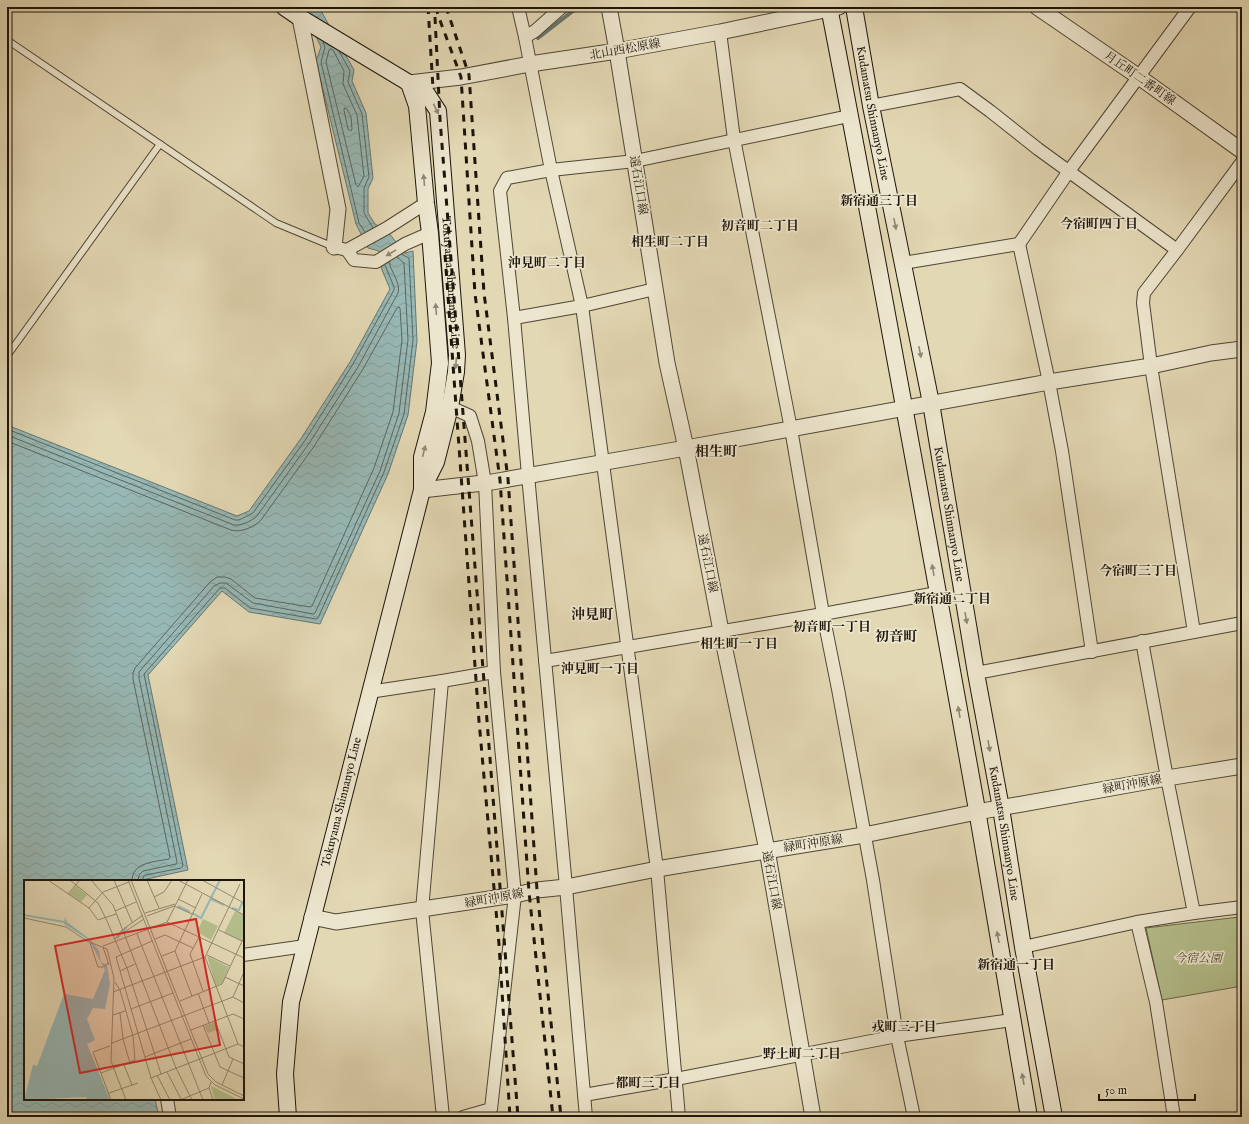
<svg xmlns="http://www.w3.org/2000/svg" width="1249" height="1124" font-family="'IM FELL English','Noto Serif JP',serif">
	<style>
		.green { fill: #b4bf8c; stroke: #686a4b }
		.water { fill: url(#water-waves); stroke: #667771 }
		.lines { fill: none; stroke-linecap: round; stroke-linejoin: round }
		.shore { stroke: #5a6660; stroke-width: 1 }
		.stream { stroke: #667771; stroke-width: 4 }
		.service-casing { stroke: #4e4634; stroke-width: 8 }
		.minor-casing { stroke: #4e4634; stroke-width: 14 }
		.tertiary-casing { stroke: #4e4634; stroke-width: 17 }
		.secondary-casing { stroke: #1d150a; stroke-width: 18 }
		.service { stroke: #ede6ce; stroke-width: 6 }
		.minor { stroke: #ede6ce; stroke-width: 12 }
		.tertiary { stroke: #ede6ce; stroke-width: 15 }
		.secondary { stroke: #ede6ce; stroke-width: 16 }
		.rail { stroke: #1d150a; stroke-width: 3; stroke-dasharray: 7 7; stroke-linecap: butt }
		.oneway { fill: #8f8876 }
		.labels { text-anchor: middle; stroke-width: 3.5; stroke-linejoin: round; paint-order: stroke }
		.street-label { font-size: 12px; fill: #1d150a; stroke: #ede6ce }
		.park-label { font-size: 12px; font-style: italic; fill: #525038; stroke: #ede6ce }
		.neighbourhood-label { font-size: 13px; font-weight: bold; fill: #1d150a; stroke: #ede6ce }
		.quarter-label { font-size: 14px; font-weight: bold; fill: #1d150a; stroke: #ede6ce }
		.inset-river { fill: none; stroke: #97b8b5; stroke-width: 2 }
		.inset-road { fill: none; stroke: #948a70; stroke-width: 1 }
		.view { fill: #d62828; fill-opacity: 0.15; stroke: #d62828; stroke-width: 2 }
		.inset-edge { fill: none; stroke: #1d150a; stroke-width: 2 }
	</style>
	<defs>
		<pattern id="water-waves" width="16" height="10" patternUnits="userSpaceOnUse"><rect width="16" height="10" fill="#97b8b5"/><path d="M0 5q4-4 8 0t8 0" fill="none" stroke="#829d9a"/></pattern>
	</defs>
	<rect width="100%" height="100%" fill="#e3d8b4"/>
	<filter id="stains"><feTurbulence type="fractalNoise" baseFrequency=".005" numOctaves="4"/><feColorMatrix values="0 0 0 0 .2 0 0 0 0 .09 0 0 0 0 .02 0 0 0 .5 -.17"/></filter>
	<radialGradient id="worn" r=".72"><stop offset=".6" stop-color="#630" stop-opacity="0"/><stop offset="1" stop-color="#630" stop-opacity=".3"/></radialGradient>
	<polygon class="green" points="1239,917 1242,935 1242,986 1162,1000 1146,928"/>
	<polygon class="water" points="302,7 318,7 320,9 354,70 352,81 366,113 373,178 368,189 368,213 375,224 388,232 405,253 413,251 417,341 408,415 388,474 320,624 249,612 222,591 148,675 188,870 138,881 25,881 25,1099 155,1099 159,1117 7,1117 7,425 237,516 249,511 302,437 350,362 390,289 382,270 379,251 368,248 356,224 316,61 321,47"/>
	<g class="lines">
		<g class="shore">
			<polyline points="323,42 325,47 321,62 359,223 365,232"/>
			<polygon points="331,49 333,50 344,71 343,84 357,115 364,176 358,187 356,185 326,62 329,50"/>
			<polyline points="339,51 350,71 348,82 362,114 369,177 364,188 364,213 373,228"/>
			<polygon points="345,108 347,109 351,117 352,129 351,131 348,129 344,110"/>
			<polyline points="7,429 235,520 239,520 253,513 306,439 353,364 394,290 394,287 385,265"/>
			<path d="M7,435L234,525C242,526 251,521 257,516L310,442L358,367L398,293C401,283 391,272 389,262"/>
			<path d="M7,441L231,530C241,533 254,527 261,520L315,445L363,369L397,308L399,307L400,308L402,340L393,412L374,468L312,606L310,607L255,598L231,579L225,577H217L210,582L135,668L133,673V679L170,857L169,859C154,862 132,862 132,881"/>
			<polyline points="138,881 139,875 143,871 176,864 177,862 139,678 139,672 214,586 220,583 226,583 253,603 313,614 315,613 380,471 399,413 408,340 404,263 397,257"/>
			<polyline points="143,881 143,877 146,875 181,868 183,866 144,674 220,588 225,588 250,608 316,619 318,618 384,472 404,414 413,340 409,258 401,254"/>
		</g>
		<polyline class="stream" points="538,38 578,7"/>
		<defs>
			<g id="service">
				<polyline points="7,40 276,223 334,247"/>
				<polyline points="7,356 160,144"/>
			</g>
			<g id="minor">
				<polyline points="518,7 525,37 551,170 582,306 657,869 679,1117"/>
				<polyline points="720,32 734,139 791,429 823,614 838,689 873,880 897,1036 914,1117"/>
				<polyline points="525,37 535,31 562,7"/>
				<polyline points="871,106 960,89 990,111 1038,149 1177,250"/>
				<polyline points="1019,244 1049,382 1062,451 1092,652"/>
				<polyline points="334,247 347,250 387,228 426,203"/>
				<polyline points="347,250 354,260 376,262 405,244 430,233"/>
				<polyline points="903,263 1019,244 1069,171 1190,7"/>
				<polyline points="514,318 582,306 655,289"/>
				<polyline points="450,407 470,416 478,441 485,483 494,672 515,895 491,1109 463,1117"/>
				<polyline points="1194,632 1151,366 1143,303 1144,293 1177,250 1242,162"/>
				<polyline points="1142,641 1167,778 1194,913"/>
				<polyline points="545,661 823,614 937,593"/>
				<polyline points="976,673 1242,623"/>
				<polyline points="442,681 422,910 443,1117"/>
				<polyline points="369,692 442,681 494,672"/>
				<polyline points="1137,922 1156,1002 1174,1117"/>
				<polyline points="1023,947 1137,922 1194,913 1242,907"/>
				<polyline points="243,955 305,946"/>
				<polyline points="584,1095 676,1079 897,1036 1012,1020"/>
				<polyline points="167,1099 170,1117"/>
				<polyline points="586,1117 566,887 528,475 514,318 500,191 507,178 551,170 635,161 849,116"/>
			</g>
			<g id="tertiary">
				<polyline points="609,7 617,51 667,363 686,448 721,631 767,850 813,1117"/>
				<polyline points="1037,7 1139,77 1242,151"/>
				<polyline points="300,18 338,209 334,247"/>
				<polyline points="409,83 461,77 530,64 617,51 720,32 839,7"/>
				<polyline points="422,490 492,482 686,448 1049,382 1151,366 1211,353 1242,349"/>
				<polyline points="312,917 336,922 515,895 537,890 566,887 657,869 864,835 977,812 1167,778 1242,766"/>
			</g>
			<g id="secondary">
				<path id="s1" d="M284,7L300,18L306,21L409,83L425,91L438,111L457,355L456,372L450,407L436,462L422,490L291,1002L285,1074L288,1117"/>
				<path d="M829,7C881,274 929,542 977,810C995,912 1011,1015 1029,1117"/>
				<path id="s2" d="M854,7L871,106L931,403L976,673L1001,808L1023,947L1054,1117"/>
				<polyline points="409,83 417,106 426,203 430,233 440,363 434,412 422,457 422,487"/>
			</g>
		</defs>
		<use href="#service" class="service-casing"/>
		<use href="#minor" class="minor-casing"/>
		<use href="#tertiary" class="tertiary-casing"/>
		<use href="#secondary" class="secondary-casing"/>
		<use href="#service" class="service"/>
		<use href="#minor" class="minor"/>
		<use href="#tertiary" class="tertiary"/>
		<use href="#secondary" class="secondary"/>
		<g class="rail">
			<polyline points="428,7 433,88"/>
			<polyline points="436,7 438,15 461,77 475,294 500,480 529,892 553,1117"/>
			<polyline points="446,7 469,75 484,293 508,479 537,890 561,1117"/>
			<polyline points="435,17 440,119 518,1117"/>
			<polyline points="445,255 479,721 499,944 510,1117"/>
		</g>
	</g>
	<defs><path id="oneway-solid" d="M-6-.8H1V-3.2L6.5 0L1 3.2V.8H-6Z"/></defs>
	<g class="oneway">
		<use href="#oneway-solid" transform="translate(436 109) rotate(64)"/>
		<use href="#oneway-solid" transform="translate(424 180) rotate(-95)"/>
		<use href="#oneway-solid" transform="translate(895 224) rotate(79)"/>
		<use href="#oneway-solid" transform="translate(391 253) rotate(149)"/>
		<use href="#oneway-solid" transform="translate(436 309) rotate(-94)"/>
		<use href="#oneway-solid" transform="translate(920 352) rotate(79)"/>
		<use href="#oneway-solid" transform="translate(456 363) rotate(94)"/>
		<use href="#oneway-solid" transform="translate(424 451) rotate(-76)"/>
		<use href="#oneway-solid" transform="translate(933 570) rotate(-100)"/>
		<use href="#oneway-solid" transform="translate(966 618) rotate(80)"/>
		<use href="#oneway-solid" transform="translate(959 712) rotate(-100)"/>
		<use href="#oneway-solid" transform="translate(989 746) rotate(80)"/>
		<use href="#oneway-solid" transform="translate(998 937) rotate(-100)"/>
		<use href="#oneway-solid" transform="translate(1023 1079) rotate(-100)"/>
	</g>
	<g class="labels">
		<g class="street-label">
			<text transform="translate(625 49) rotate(-10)" y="4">北山西松原線</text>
			<text transform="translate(1140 78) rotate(35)" y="4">月丘町二番町線</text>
			<text dy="4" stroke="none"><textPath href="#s2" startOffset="108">Kudamatsu Shinnanyo Line</textPath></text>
			<text transform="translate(639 185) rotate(81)" y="4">遠石江口線</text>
			<text dy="4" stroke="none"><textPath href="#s1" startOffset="360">Tokuyama Shinnanyo Line</textPath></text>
			<text dy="4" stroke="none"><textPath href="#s2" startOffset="516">Kudamatsu Shinnanyo Line</textPath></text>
			<text transform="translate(708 563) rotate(79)" y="4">遠石江口線</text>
			<text transform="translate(1132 784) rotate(-10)" y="4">緑町沖原線</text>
			<text transform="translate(341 802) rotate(-76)" y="4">Tokuyama Shinnanyo Line</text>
			<text dy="4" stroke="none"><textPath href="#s2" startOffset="840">Kudamatsu Shinnanyo Line</textPath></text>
			<text transform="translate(813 843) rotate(-9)" y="4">緑町沖原線</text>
			<text transform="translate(772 880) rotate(80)" y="4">遠石江口線</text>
			<text transform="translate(494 898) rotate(-10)" y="4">緑町沖原線</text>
		</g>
		<g class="park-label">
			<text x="1198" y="962">今宿公園</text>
		</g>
		<g class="neighbourhood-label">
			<text x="879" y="205">新宿通三丁目</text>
			<text x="1099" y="228">今宿町四丁目</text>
			<text x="760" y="230">初音町二丁目</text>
			<text x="670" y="246">相生町二丁目</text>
			<text x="547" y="267">沖見町二丁目</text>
			<text x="1138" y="575">今宿町三丁目</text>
			<text x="952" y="603">新宿通二丁目</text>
			<text x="832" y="631">初音町一丁目</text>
			<text x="739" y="648">相生町一丁目</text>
			<text x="600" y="673">沖見町一丁目</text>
			<text x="1016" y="969">新宿通一丁目</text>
			<text x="904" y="1031">戎町三丁目</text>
			<text x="802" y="1058">野上町二丁目</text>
			<text x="648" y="1087">都町三丁目</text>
		</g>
		<g class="quarter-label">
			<text x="716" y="456">相生町</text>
			<text x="592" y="619">沖見町</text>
			<text x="896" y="641">初音町</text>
		</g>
	</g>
	<g transform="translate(24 880)">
		<rect width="220" height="220" fill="#e3d8b4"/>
		<path d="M52,6L63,15L57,22L45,14ZM211,31L220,35V55L217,61L200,53ZM179,39L194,46L187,60L173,52ZM183,76L205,87L198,103L192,106ZM191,142L193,150L184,153L180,146ZM187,206L211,218V220H191Z" fill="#b4bf8c"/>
		<path d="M41,37L43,42L67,60L75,71L77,82L83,85L86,104L81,129L69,128L63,139L71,160L63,164L86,220H64L62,217L0,220L9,185L13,186L40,114L69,119L81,90L65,60L40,44Z" fill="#97b8b5"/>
		<path class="inset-river" d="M187,19L200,25M154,26L166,32M208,28L215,30L218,23L220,24M168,33L177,38L196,0M0,35L40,42M93,58L103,47"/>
		<path class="inset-road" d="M24,0L65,28L74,40L92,34M46,0L74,23L83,41L103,88L137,194M67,0L89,25L152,188L168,220M90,0L108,42M104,0L182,196L191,205L220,219M107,0L184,194L192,202L220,216M123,0L135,28M154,0L220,35M178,0L220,23M216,4L181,77L214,164L220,167M44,14L56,0M130,17L140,12L148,0M154,19L172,28M65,28L79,12L105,2M91,31L112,22M121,33L151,24M123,36L150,26L168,34M0,38L42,47L63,61L83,69L90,98L87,181L102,220M143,42L220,78M195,50L218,61M99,53L120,39M113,54L179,220M175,57L166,74L179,111M91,59L98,50L119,35M131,59L141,55L169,68M128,61L92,77L127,198L137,220M66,63L74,87H79L84,83M79,66L143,42L164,0M79,67L85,85M151,71L168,116M183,75L206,86M138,76L151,71L178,14M96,91L111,84M201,97L220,106M89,112L181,77M174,113L185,143M209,117L220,92M209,117L220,123M156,121L198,104L220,57M107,129L149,113M96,133L99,159L106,183M89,135L101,131M191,141L205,177L220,184M179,145L196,187L220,198M167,150L209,134L220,139M88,163L209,117M86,166L69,172L87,220M121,177L167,159M100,185L108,205M143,192L157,219M77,193L111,180L109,156L96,110L91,102M133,195L146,220M127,198L214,164M187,202L185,208L189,220M198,205L209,179M85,213L114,203M156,220L185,208"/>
		<path class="view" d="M172,39L196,165L56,193L31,66Z"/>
		<rect width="220" height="220" class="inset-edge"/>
	</g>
	<rect width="1249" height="1124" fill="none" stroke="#e3d8b4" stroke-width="24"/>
	<rect x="8" y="8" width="1233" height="1108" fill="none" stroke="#1d150a" stroke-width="2"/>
	<rect x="12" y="12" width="1225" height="1100" fill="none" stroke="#1d150a"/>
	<path d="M1099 1094v6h96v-6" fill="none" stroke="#1d150a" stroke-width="2"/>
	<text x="1105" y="1094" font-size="12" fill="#1d150a" stroke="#ede6ce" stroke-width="3" paint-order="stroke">50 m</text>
	<rect width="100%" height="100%" filter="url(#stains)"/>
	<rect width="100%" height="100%" fill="url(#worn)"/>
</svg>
